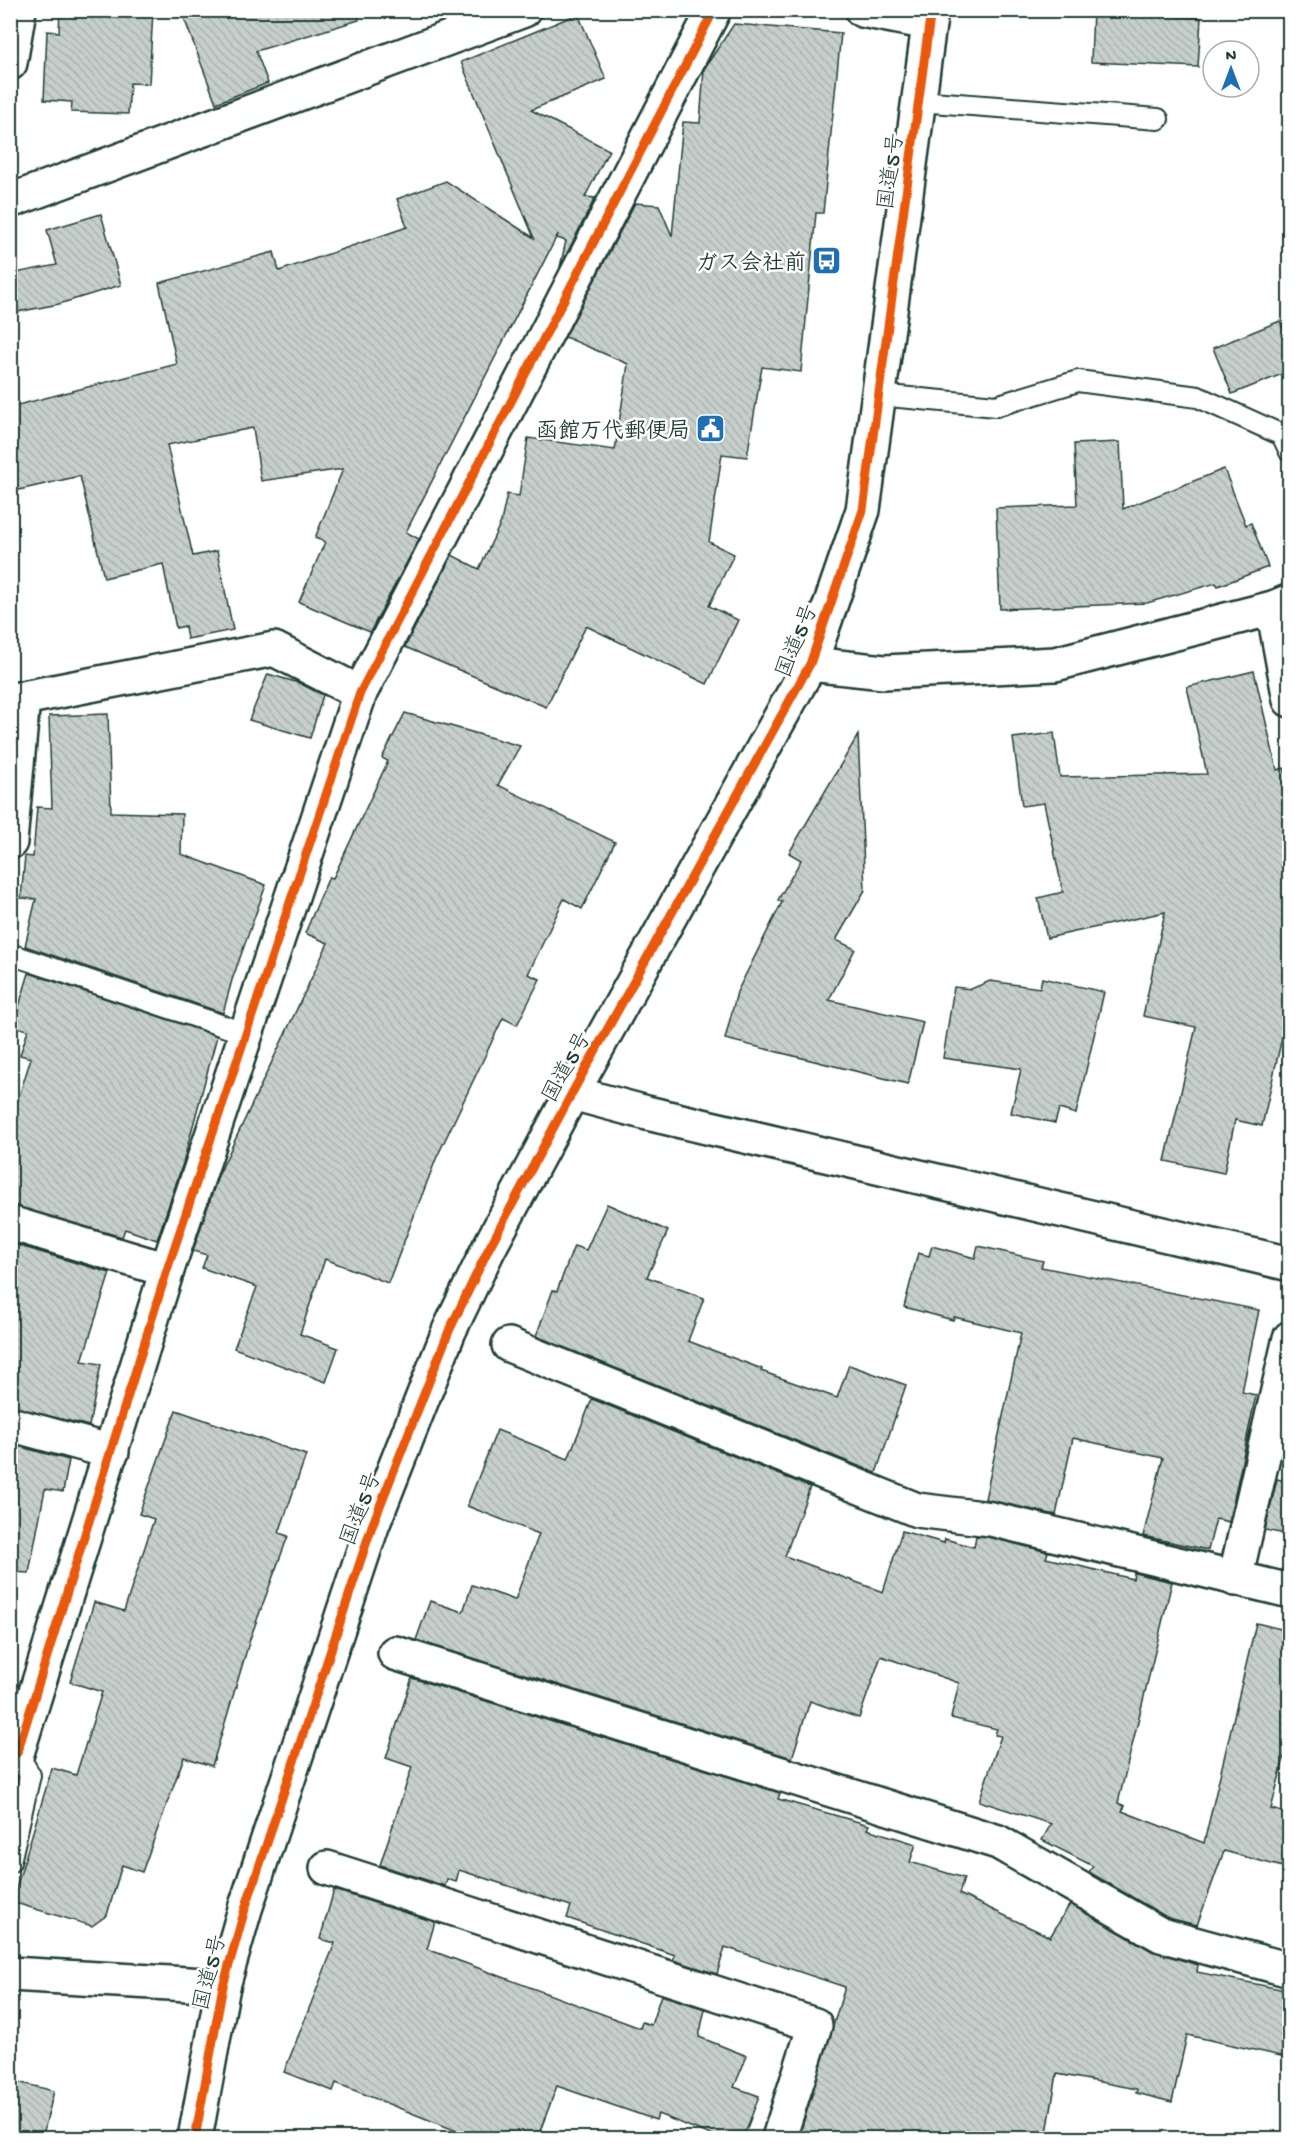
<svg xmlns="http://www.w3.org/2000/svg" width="1300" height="2149" font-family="'Gochi Hand','Klee One',sans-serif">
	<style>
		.building { fill: url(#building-back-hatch); stroke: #1f3d34; stroke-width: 1.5 }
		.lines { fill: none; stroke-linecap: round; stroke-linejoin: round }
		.service-casing { stroke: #1f3d34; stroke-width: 24 }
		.minor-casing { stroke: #1f3d34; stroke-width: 38 }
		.tertiary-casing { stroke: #1f3d34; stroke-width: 38 }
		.trunk-casing { stroke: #1f3d34; stroke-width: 38 }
		.service { stroke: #fff; stroke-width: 20 }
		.minor { stroke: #fff; stroke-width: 33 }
		.tertiary { stroke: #fff; stroke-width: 33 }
		.trunk { stroke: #fff; stroke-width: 33 }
		.cycleway-casing { stroke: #fff; stroke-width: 13 }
		.cycleway { stroke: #e8590c; stroke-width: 9 }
		.labels { text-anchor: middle; stroke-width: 5; stroke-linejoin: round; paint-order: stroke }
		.street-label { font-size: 22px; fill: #1f3d34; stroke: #fff }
		.poi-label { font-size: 22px; font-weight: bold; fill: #1f3d34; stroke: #fff; text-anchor: end }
	</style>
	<defs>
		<pattern id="building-back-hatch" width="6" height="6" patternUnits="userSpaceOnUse" patternTransform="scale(1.5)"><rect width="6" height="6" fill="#c7cfcc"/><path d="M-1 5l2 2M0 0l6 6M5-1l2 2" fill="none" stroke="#aab3b0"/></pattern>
	</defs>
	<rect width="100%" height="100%" fill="#fff"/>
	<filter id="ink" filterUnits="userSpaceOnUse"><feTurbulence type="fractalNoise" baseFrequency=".0167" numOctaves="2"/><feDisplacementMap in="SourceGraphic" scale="12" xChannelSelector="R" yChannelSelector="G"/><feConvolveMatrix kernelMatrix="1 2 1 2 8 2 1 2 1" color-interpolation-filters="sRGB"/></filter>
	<g filter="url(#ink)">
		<g class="building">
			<polygon points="60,10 153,10 149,84 130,83 128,114 71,112 72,102 44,100 47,31 59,32"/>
			<polygon points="181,10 357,10 359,20 256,51 268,83 216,103"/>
			<polygon points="1093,10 1152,10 1152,15 1201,18 1198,67 1091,62"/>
			<polygon points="578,14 606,79 531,110 609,150 585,197 595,198 560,267 566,241 557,238 558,234 406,532 419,539 370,632 299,602 325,542 315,538 343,469 261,481 253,428 167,445 193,556 217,551 233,630 187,639 185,626 176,628 163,564 104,578 80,476 10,492 10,407 177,364 159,283 274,252 279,271 407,227 397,199 446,181 534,238 461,62"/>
			<polygon points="734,24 841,33 823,213 816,213 801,372 762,367 747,457 722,454 709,542 734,554 709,606 738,620 707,684 586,626 546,707 405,647 452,555 479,569 501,522 507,494 519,496 528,438 615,450 628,364 565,337 635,203 659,205 672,236 683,122 700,123 704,69"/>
			<polygon points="101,214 121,285 59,304 17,312 10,274 57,265 47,230"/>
			<polygon points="1280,321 1290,345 1290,371 1232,394 1213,348"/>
			<polygon points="1120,442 1123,509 1224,469 1246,525 1251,523 1268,567 1218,586 1216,583 1147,603 1000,609 996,508 1077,505 1074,444"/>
			<polygon points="1254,671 1277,770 1284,768 1290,787 1290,1002 1262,1126 1235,1120 1224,1173 1165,1161 1196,1027 1143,1016 1165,912 1047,938 1038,898 1063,892 1044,803 1022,806 1013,738 1054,733 1060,777 1207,774 1187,687"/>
			<polygon points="268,674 299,683 323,695 310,738 249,720"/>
			<polygon points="405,713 520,746 498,785 615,842 582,909 564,899 528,974 540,979 517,1025 503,1018 436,1159 388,1283 325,1259 300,1334 338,1348 326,1382 234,1348 257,1287 202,1268 207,1255 193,1251 218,1176 328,943 305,933 329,877 333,878 388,761 382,758"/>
			<polygon points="108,714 111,812 182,814 181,854 266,885 232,980 223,1013 25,946 36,899 21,898 25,856 33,857 37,807 52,808 49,716"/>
			<polygon points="858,735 865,890 836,940 855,949 829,1000 923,1022 908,1084 725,1039 737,992 782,902 778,900 801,860 789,853"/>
			<polygon points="29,973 217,1036 183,1163 157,1240 125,1229 122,1237 10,1205 10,1125 31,1058 20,1055 28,1030 13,1026"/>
			<polygon points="1042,978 1104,992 1076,1114 1059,1109 1055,1123 1011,1113 1021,1069 943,1058 954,987 971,989 990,981 1040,988"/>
			<polygon points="607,1204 668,1231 647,1277 704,1298 688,1341 762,1369 761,1371 837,1398 849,1365 906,1385 876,1473 536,1336 553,1290 557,1291 574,1246 586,1250"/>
			<polygon points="10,1243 110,1273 82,1361 101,1364 89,1426 10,1406"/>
			<polygon points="932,1246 975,1258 978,1246 1043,1261 1041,1267 1259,1310 1242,1392 1256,1395 1240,1471 1229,1522 1216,1519 1208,1550 1143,1536 1163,1458 1073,1438 1056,1515 985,1499 1021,1333 954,1317 953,1320 904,1307 918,1253 929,1256"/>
			<polygon points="592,1399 810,1487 785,1556 883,1592 902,1531 944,1543 945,1539 974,1547 976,1536 988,1537 1048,1552 1046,1558 1133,1579 1134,1573 1172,1582 1118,1803 1125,1806 1122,1811 1204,1843 1256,1623 1290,1631 1290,1735 1271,1809 1290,1814 1290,1869 1224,1851 1197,1925 1168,1918 1089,1872 1093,1866 1042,1840 1051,1824 979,1801 1001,1736 995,1735 997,1729 951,1718 959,1683 881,1656 859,1718 810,1701 792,1758 416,1640 430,1601 463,1612 472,1585 515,1600 539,1534 467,1506 497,1430 568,1459"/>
			<polygon points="176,1410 306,1455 279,1533 288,1536 251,1636 212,1766 184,1757 142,1872 122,1865 107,1915 92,1926 12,1902 52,1768 76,1775 102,1692 70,1682 94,1602 124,1611 154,1519 139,1514"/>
			<polygon points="10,1444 69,1460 63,1492 45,1489 29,1573 10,1572"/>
			<polygon points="1277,1479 1290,1482 1290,1535 1265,1530"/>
			<polygon points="412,1678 780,1793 778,1799 869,1825 867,1829 916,1844 910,1862 964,1878 959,1894 1050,1937 1070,1904 1152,1951 1198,1965 1197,1972 1290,1991 1290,2058 1187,2035 1172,2102 1136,2093 1137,2089 1057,2074 1046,2139 815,2139 800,2133 845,1987 725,1947 717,1974 673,1960 675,1955 567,1918 571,1906 459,1870 456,1882 447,1879 445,1886 380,1865 412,1767 386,1758"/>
			<polygon points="334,1890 435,1922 427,1949 640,2028 642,2022 651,2025 661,1995 705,2009 699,2037 747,2056 734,2087 759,2096 743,2139 721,2139 658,2114 656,2120 557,2086 537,2139 477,2139 336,2083 333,2091 284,2072 335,1943 320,1939"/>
			<polygon points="10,2080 54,2091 42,2139 10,2139"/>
		</g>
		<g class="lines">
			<defs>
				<g id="service">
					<polyline points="918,101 1158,119"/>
					<polyline points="878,395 996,406 1078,381 1198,397 1282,435 1290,452"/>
					<polyline points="10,954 247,1034"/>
					<polyline points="10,1862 30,1775 17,1753"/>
				</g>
				<g id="minor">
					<polyline points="862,10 929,23"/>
					<polyline points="10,63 19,10"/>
					<polyline points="10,201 524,10"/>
					<polyline points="1273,608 1290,700"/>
					<polyline points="23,698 274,649 360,693"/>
					<polyline points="10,701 23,698 10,842"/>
					<polyline points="10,1223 167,1270"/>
					<polyline points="509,1345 917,1510 991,1519 1290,1591"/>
					<polyline points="10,1424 112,1452"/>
					<polyline points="1235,1579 1290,1338"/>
					<polyline points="395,1653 998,1842 1161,1935 1290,1970"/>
					<polyline points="17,1753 167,1270 360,693 714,10"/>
					<polyline points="327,1868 815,2025 779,2138"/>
				</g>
				<g id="tertiary">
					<polyline points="810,664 884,672 1055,664 1273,608 1290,601"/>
					<polyline points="572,1093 647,1113 1290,1264"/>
					<polyline points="10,1974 223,1986"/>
				</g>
				<polyline id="trunk" points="195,2138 223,1986 245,1909 372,1526 449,1331 488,1250 572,1093 810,664 863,510 931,10"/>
			</defs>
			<use href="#service" class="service-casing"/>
			<use href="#minor" class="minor-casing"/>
			<use href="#tertiary" class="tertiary-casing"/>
			<use href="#trunk" class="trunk-casing"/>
			<use href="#service" class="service"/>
			<use href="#minor" class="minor"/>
			<use href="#tertiary" class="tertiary"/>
			<use href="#trunk" class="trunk"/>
			<defs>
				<g id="cycleway">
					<polyline points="17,1753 167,1270 360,693 714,10"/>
					<polyline points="195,2138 223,1986 245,1909 372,1526 449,1331 488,1250 572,1093 810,664 863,510 931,10"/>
				</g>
			</defs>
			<use href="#cycleway" class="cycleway-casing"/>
			<use href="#cycleway" class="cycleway"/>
		</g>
	</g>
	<defs>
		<symbol id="bus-square" viewBox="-11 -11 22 22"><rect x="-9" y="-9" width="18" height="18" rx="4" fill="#1f6fb2" stroke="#fff"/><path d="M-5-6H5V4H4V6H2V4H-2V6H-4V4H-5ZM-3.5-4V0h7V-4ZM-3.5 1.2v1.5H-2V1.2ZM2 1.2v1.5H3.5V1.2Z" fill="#fff"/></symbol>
		<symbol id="civic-square" viewBox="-11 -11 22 22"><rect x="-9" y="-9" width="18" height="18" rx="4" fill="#1f6fb2" stroke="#fff"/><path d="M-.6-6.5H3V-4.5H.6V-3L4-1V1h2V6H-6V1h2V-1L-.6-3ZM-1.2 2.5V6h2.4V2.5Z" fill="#fff"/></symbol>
	</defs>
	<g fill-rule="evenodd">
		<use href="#bus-square" x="810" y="244" width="33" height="33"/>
		<use href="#civic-square" x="694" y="412" width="33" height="33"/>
	</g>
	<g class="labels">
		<g class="street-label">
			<text transform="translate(889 171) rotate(-82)" y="8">国道5号</text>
			<text transform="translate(795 640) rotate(-68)" y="8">国道5号</text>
			<text transform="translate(565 1066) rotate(-61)" y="8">国道5号</text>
			<text transform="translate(359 1508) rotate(-69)" y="8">国道5号</text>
			<text transform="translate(208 1972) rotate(-76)" y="8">国道5号</text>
		</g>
		<g class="poi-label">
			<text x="806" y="269">ガス会社前</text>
			<text x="690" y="437">函館万代郵便局</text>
		</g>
	</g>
	<rect width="1300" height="2149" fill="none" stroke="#fff" stroke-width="36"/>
	<rect x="18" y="18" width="1264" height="2113" fill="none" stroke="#1f3d34" stroke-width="2" filter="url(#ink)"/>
	<g transform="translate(1231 69)"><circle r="28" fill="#ffffff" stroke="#a5b1ae" stroke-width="1.5"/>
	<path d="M0-4.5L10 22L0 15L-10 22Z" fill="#1f6fb2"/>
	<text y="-9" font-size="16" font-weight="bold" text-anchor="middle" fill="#1f3d34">N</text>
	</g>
</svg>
